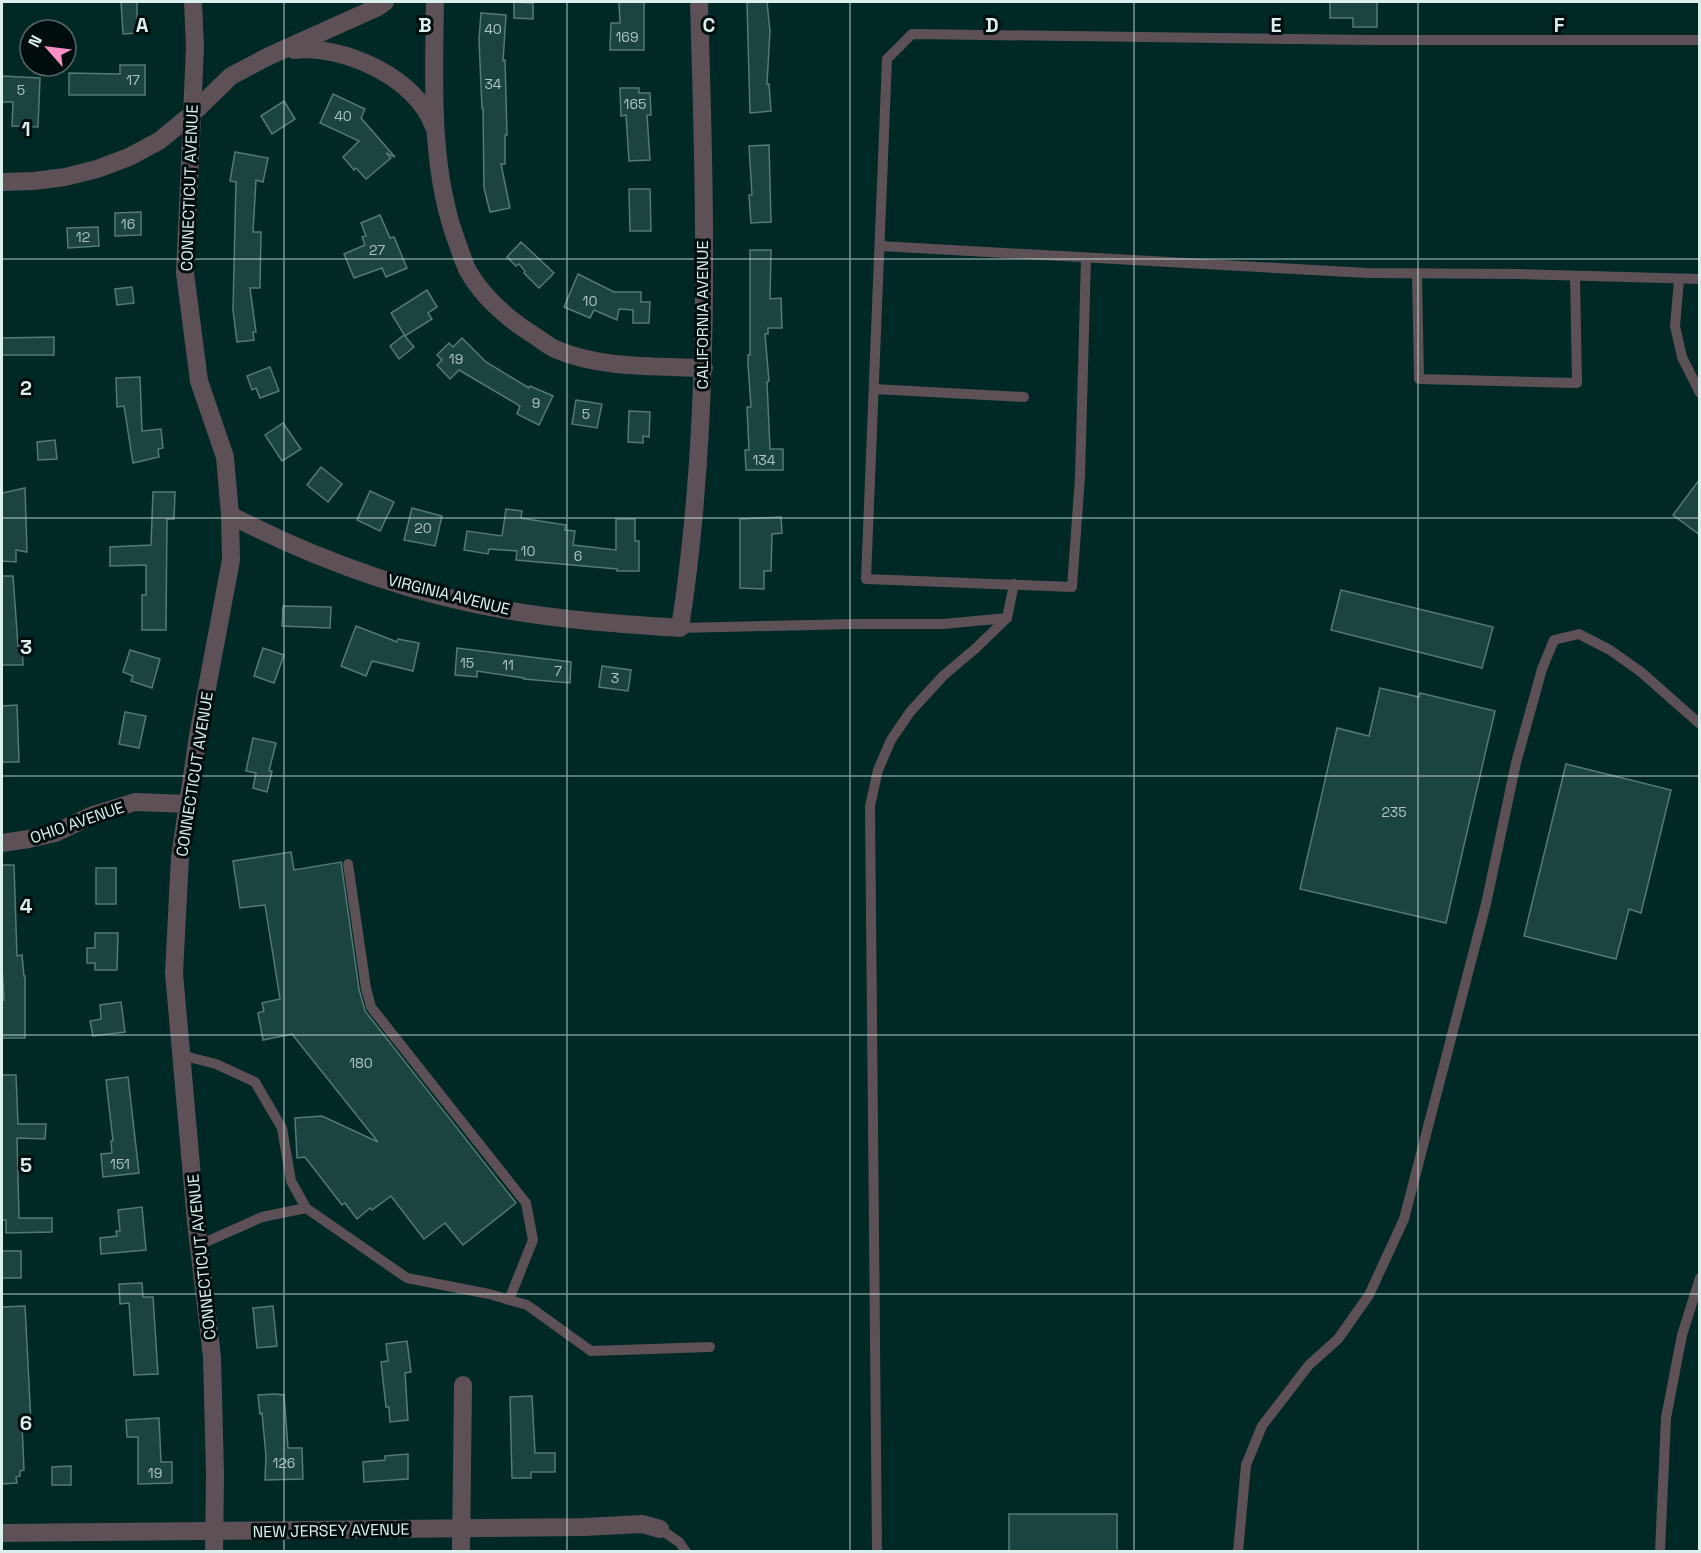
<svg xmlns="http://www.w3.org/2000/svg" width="1701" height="1553" font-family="'Space Grotesk',sans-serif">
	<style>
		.building { fill: #1b433f; stroke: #527a76; stroke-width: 1.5 }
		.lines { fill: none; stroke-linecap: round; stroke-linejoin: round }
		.lane { stroke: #5d5056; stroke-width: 10 }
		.street { stroke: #5d5056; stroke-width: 18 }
		.grid { fill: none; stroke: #dbf0ed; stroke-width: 1.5; stroke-opacity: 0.55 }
		.labels { text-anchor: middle; stroke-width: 6; stroke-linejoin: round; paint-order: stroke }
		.number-label { font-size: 14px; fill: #abc5c2 }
		.street-label { font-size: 16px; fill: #dbf0ed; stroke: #010e0d }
		.grid-label { font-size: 20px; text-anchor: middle; font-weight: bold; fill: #dbf0ed; stroke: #010e0d; stroke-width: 6; stroke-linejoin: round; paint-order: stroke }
	</style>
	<rect width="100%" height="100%" fill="#002825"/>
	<g class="building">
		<polygon points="121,2 137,2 137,33 123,34"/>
		<polygon points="514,2 533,3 533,19 514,18"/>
		<polygon points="619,2 644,2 644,50 610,50 611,23 620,23"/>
		<polygon points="747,2 767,2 770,31 767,84 769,84 771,111 750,113"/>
		<polygon points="1330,2 1377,2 1377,27 1353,27 1353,18 1330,18"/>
		<polygon points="481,13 506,15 503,61 505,60 507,135 505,135 505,164 501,164 510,208 490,212 484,188 483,108 482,108 479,40"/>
		<polygon points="120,65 145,65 145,95 69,95 69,73 120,74"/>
		<polygon points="2,76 40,78 38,127 12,126 13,102 2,102"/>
		<polygon points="620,88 639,88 639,93 650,93 651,115 647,115 650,160 629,161 626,115 621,116"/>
		<polygon points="333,94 365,109 361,118 395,157 386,153 391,158 366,179 356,168 354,170 343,157 359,141 320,123"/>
		<polygon points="284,101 295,119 272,134 261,116"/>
		<polygon points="769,145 771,222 751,223 749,195 752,195 749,146"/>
		<polygon points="235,152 268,158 263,182 256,180 253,232 261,232 260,288 250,288 256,332 253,332 254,340 237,342 233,310 236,182 230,181"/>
		<polygon points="629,189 650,189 651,231 630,231"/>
		<polygon points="141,212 141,235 115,236 115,213"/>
		<polygon points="380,215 390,238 394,237 407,268 386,277 382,268 354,278 344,254 365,245 362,237 366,236 361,223"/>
		<polygon points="98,227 99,246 68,248 67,228"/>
		<polygon points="521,242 554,273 539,288 524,273 525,271 519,264 516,266 507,257"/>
		<polygon points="750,250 771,250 770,299 781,298 782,328 768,328 768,334 765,334 769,381 767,382 770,449 783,449 783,470 746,470 745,450 749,450 747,407 751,407 748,364 748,355 750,355"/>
		<polygon points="578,274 614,292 641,292 641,302 650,302 649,323 633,323 633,310 619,309 617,320 594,310 590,318 564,307"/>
		<polygon points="132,287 134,303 117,305 115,289"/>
		<polygon points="427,290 437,307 428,313 432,319 405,336 391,313"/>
		<polygon points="404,335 414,347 399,359 390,346"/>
		<polygon points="54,337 54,355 2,355 2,338"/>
		<polygon points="462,338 486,362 529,388 530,386 553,396 539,425 517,414 520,406 459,370 450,379 437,365 442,360 437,355 449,343 453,347"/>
		<polygon points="270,367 279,391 260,398 256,388 252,390 247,376"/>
		<polygon points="140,377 142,431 161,429 163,448 158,449 159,457 133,463 124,406 117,407 116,378"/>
		<polygon points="576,400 602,404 597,428 572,424"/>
		<polygon points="629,411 650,412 649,437 643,436 643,443 628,442"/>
		<polygon points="283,423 301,449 282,461 265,435"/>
		<polygon points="55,440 57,459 38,460 37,442"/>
		<polygon points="321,467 342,484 328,502 307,485"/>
		<polygon points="1700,479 1700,535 1673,515"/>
		<polygon points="25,488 27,552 16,550 16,562 2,561 2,493"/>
		<polygon points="370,491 394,502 380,531 357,520"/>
		<polygon points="153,492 175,492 174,519 167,519 166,630 142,630 142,595 146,595 146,565 110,566 110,547 151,545"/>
		<polygon points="412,508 442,516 435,546 404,540"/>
		<polygon points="506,509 522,511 521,518 566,525 565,530 575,531 573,545 616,550 616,519 635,519 635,541 639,541 639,571 617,571 617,569 516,560 517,551 489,549 488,554 464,550 467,531 502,536"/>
		<polygon points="781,517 782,533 772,534 771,571 764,571 764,589 740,588 740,519"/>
		<polygon points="2,576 13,576 18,646 22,646 23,665 2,665"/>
		<polygon points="1341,590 1493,627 1482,668 1331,630"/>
		<polygon points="283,606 331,607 330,628 282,626"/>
		<polygon points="356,626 397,642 398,639 419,643 413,671 372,661 366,676 341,666"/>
		<polygon points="263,648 284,655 274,683 254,676"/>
		<polygon points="457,648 571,662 570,683 524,679 524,678 477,671 477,677 455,675"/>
		<polygon points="130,650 160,659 152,688 131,681 133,676 123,672"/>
		<polygon points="602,666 631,670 628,691 599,687"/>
		<polygon points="1380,688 1419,697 1420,693 1495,711 1446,923 1300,889 1337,728 1369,736"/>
		<polygon points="17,705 19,762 2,762 2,706"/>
		<polygon points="125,712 146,716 139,748 119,744"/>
		<polygon points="253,738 276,743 269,771 272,771 267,792 253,788 256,773 246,771"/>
		<polygon points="1566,764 1671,790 1641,913 1629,909 1616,959 1524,936"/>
		<polygon points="291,852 294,870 341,862 359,989 365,1011 516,1203 463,1245 445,1223 424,1239 391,1196 372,1210 370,1208 357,1219 345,1203 342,1205 305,1157 297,1158 295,1118 322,1116 378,1142 292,1034 263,1040 258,1013 264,1011 262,1003 280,999 265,905 240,908 233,861"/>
		<polygon points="2,865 14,865 17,956 22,955 24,976 25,976 25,1038 2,1038 2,1000 4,1000 2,968"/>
		<rect x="96" y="868" width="20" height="36"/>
		<polygon points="95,933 118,933 117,970 95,970 95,963 87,963 87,948 95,948"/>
		<polygon points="121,1002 125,1032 93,1036 90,1021 101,1019 100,1005"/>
		<polygon points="2,1075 16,1075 18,1124 46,1124 45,1139 17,1138 19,1218 52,1218 52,1232 6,1233 6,1220 2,1220"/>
		<polygon points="128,1077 139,1173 103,1177 101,1154 112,1153 111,1141 113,1141 106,1080"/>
		<polygon points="142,1207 146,1250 101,1254 100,1238 117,1236 116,1231 120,1231 118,1210"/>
		<rect x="2" y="1251" width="19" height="27"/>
		<polygon points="142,1283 143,1297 153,1297 158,1374 134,1375 129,1303 120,1304 119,1284"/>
		<polygon points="25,1306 31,1423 22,1424 24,1470 20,1471 20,1476 16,1477 17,1483 2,1484 2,1307"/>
		<polygon points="273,1306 277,1346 257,1348 253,1308"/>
		<polygon points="407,1341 411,1372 405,1373 408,1420 390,1422 389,1407 386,1407 381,1362 388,1361 386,1344"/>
		<polygon points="275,1394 284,1395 288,1448 302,1448 303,1479 265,1480 266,1456 262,1413 260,1414 258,1395"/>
		<polygon points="532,1396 535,1453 555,1453 555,1472 531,1472 531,1478 512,1478 510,1397"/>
		<polygon points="159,1418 161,1462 172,1462 172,1483 138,1484 138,1437 127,1437 126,1420"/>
		<polygon points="408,1454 408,1479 364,1482 363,1462 385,1460 385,1456"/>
		<polygon points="71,1466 71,1485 52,1485 52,1467"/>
		<rect x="1009" y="1514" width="108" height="37"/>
	</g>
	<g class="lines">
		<g class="lane">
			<polyline points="880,246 1367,273 1519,274 1700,279"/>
			<polyline points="1086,258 1080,477 1072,587 866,579 887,59 912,34 1374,40 1700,40"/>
			<polyline points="1417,274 1419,379 1577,383 1575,276"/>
			<polyline points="1679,280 1675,326 1682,357 1700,393"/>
			<polyline points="874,389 1024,397"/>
			<polyline points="680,628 855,624 943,624 1007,618"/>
			<polyline points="348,864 366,988 371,1007 526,1203 533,1240 509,1300"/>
			<polyline points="181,1055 216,1064 255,1082 282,1128 291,1181 306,1208"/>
			<polyline points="199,1245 262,1217 306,1208 407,1278 489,1294 527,1305 591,1351 710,1347"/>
			<polyline points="660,1529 679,1542 686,1552"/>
			<polyline points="877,1552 870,806 878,770 891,740 910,712 943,676 976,648 1007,618 1014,584"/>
			<polyline points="1238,1552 1246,1465 1262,1426 1309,1365 1338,1339 1369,1295 1404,1219 1486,904 1516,763 1542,669 1554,640 1579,634 1610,650 1641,672 1700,724"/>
			<polyline points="1660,1552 1666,1418 1682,1335 1700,1278"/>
		</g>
		<g class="street">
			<polyline points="193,2 195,47 185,273 199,381 225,457 230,515 231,560 198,736 180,857 174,973 196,1222 212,1357 215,1474 214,1552"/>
			<path d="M435,2C434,82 429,169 458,245C461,253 464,263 468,271C483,297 507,318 532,334C540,339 547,345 555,349C601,369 655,366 704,368"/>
			<path d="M294,50C341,44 416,77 433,125"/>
			<polyline points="2,182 34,181 65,177 97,169 129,157 159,141 192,114 231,76 269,56 378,7 385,2"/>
			<path d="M230,515C315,559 406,592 500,609C559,620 620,624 680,628C712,422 705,209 699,2"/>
			<polyline points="2,843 29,839 55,833 93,815 135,802 188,804"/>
			<polyline points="2,1533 584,1527 642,1524 660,1529"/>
			<polyline points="461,1552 463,1385"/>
		</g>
	</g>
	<path class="grid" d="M284,2V1552M567,2V1552M850,2V1552M1134,2V1552M1418,2V1552M2,259H1700M2,518H1700M2,776H1700M2,1035H1700M2,1294H1700"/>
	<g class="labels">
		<g class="number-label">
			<text x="493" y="34">40</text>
			<text x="627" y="42">169</text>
			<text x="133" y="85">17</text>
			<text x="493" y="89">34</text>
			<text x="21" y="95">5</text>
			<text x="635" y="109">165</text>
			<text x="343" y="121">40</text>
			<text x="128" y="229">16</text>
			<text x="83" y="242">12</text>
			<text x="377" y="255">27</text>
			<text x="590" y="306">10</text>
			<text x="456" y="364">19</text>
			<text x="536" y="408">9</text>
			<text x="586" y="419">5</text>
			<text x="764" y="465">134</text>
			<text x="423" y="533">20</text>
			<text x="528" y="556">10</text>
			<text x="578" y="561">6</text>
			<text x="467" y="668">15</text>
			<text x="508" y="670">11</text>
			<text x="558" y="676">7</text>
			<text x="615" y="683">3</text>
			<text x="1394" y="817">235</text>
			<text x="361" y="1068">180</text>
			<text x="120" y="1169">151</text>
			<text x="284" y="1468">126</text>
			<text x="155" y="1478">19</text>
		</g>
		<g class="street-label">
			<text transform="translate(189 188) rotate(-88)" y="6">CONNECTICUT AVENUE</text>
			<text transform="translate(702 315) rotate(-90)" y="6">CALIFORNIA AVENUE</text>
			<text transform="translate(449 594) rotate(14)" y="6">VIRGINIA AVENUE</text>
			<text transform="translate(194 774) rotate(-81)" y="6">CONNECTICUT AVENUE</text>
			<text transform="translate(77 822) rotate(-19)" y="6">OHIO AVENUE</text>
			<text transform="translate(201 1257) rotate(-96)" y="6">CONNECTICUT AVENUE</text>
			<text transform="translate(331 1530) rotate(-1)" y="6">NEW JERSEY AVENUE</text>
		</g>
	</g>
	<g class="grid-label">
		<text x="142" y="32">A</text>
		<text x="425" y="32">B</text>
		<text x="709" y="32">C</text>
		<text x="992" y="32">D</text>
		<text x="1276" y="32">E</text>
		<text x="1559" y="32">F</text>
		<text x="26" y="136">1</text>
		<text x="26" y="395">2</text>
		<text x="26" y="654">3</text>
		<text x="26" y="913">4</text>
		<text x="26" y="1172">5</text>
		<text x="26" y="1430">6</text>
	</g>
	<rect width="1701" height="1553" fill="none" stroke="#dbf0ed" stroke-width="6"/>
	<g transform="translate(48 48) rotate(298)"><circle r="28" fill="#010e0d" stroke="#586867" stroke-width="1.5"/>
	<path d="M0-4.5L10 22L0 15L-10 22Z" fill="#fb8fc4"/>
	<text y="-9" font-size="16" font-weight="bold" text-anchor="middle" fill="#dbf0ed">N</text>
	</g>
</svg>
